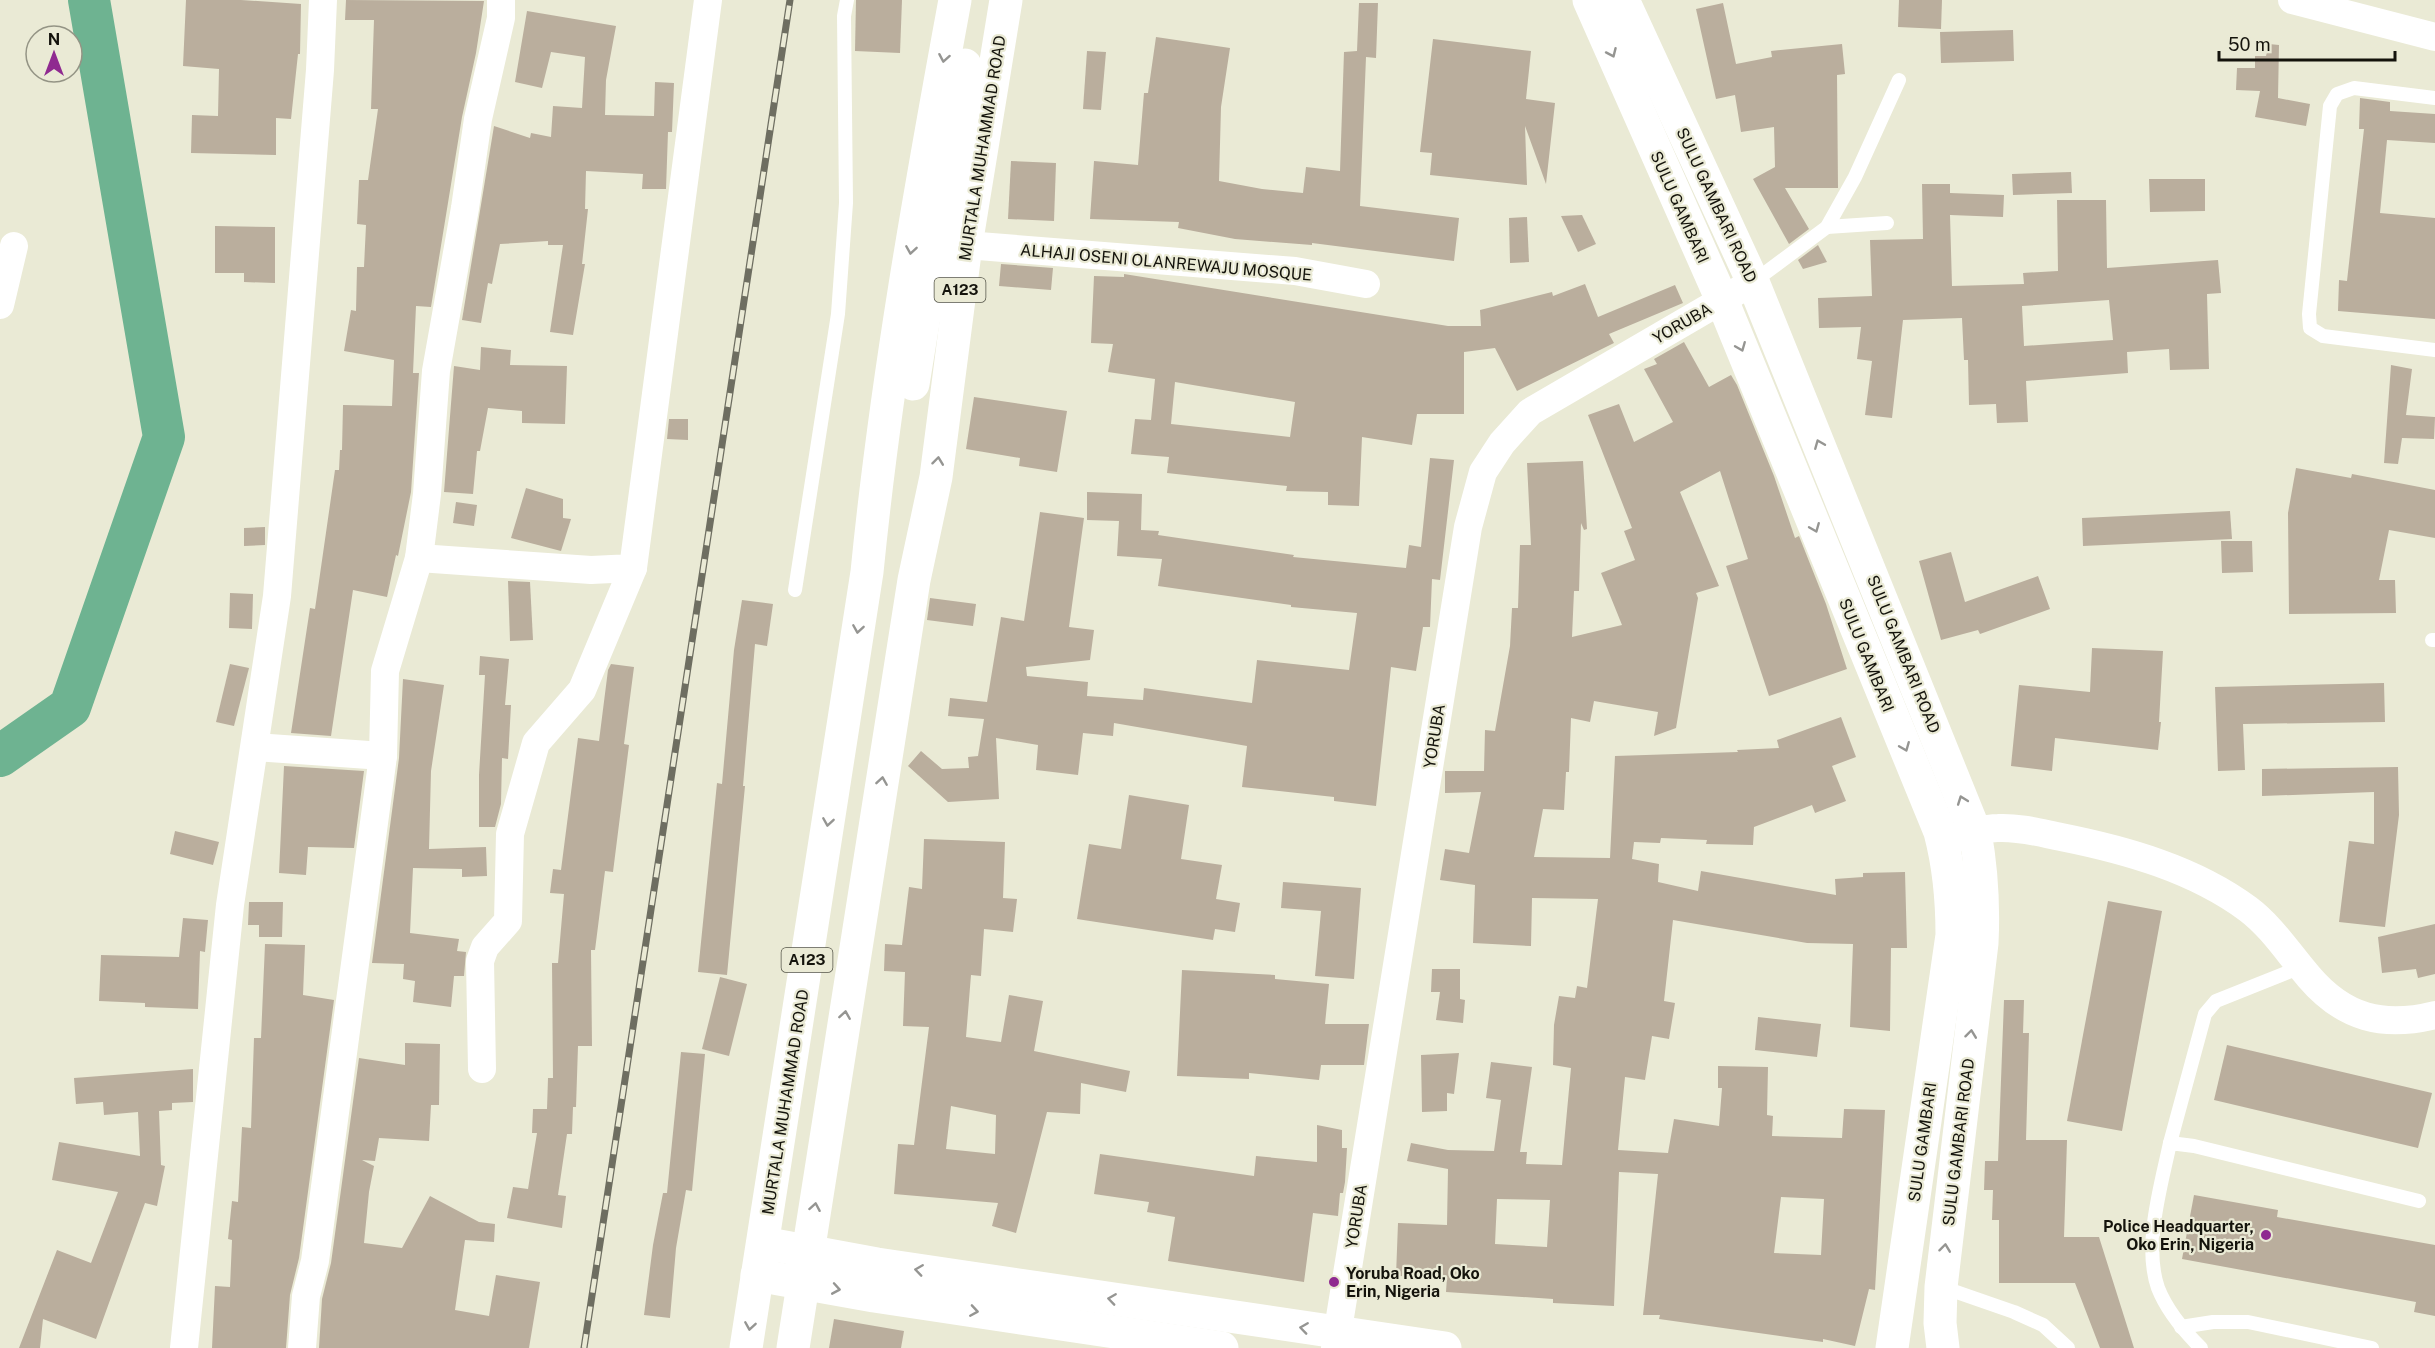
<svg xmlns="http://www.w3.org/2000/svg" width="2435" height="1348" font-family="'Public Sans',sans-serif">
	<style>
		.lines { fill: none; stroke-linecap: round; stroke-linejoin: round }
		.river { stroke: #6eb391; stroke-width: 42 }
		.building { fill: #baae9d; fill-rule: evenodd }
		.lane { stroke: #fff; stroke-width: 14 }
		.street { stroke: #fff; stroke-width: 28 }
		.primary { stroke: #fff; stroke-width: 33 }
		.highway { stroke: #fff; stroke-width: 33 }
		.rail-casing { stroke: #6e6e61; stroke-width: 7 }
		.rail { stroke: #eaead5; stroke-width: 4.5; stroke-dasharray: 14; stroke-linecap: butt }
		.oneway { stroke: #959592 }
		.poi-dot { fill: #8f2a90; stroke: #eaead5; stroke-width: 2 }
		.labels { text-anchor: middle; stroke-width: 4.5; stroke-linejoin: round; paint-order: stroke }
		.shield { fill: #eaead5; stroke: #545448; stroke-width: 1.5 }
		.shield-label { font-size: 15px; font-weight: bold; fill: #14130c }
		.street-label { font-size: 16px; fill: #14130c; stroke: #eaead5 }
		.poi-label { font-size: 16px; font-weight: bold; fill: #14130c; stroke: #eaead5; text-anchor: end }
	</style>
	<rect width="100%" height="100%" fill="#eaead5"/>
	<g class="lines">
		<polyline class="river" points="0,756 70,707 164,437 89,0"/>
	</g>
	<g class="building">
		<polygon points="186,0 241,0 301,4 300,54 298,54 291,119 276,118 276,155 191,153 192,115 218,116 219,69 183,66"/>
		<polygon points="346,0 484,1 476,53 462,117 431,307 416,306 413,373 419,373 411,492 398,556 396,555 387,597 353,590 331,736 291,733 310,608 315,609 335,470 339,470 340,450 342,450 343,405 392,406 394,360 344,351 351,310 356,311 357,267 364,267 366,225 357,224 359,180 368,180 378,109 371,109 374,20 345,20"/>
		<polygon points="856,0 902,0 900,53 855,51"/>
		<polygon points="1899,0 1942,0 1941,29 1898,27"/>
		<polygon points="1359,3 1378,3 1376,58 1366,57 1360,206 1459,218 1454,261 1312,243 1312,245 1235,239 1178,228 1179,222 1090,219 1094,161 1138,165 1144,93 1148,93 1156,37 1230,48 1221,107 1219,181 1262,189 1303,193 1306,167 1340,171 1344,52 1357,51"/>
		<polygon points="1723,3 1736,64 1772,57 1771,51 1842,44 1845,74 1837,75 1838,188 1785,188 1809,229 1789,244 1753,179 1775,167 1774,127 1741,132 1735,95 1716,99 1696,9"/>
		<polygon points="527,11 616,26 606,80 605,115 654,116 655,82 674,83 672,132 668,132 666,189 642,189 643,174 586,171 585,209 588,209 582,264 585,264 573,335 550,332 563,245 548,245 548,241 500,244 492,284 488,283 481,323 462,320 494,126 530,138 531,133 551,137 553,106 582,108 585,57 551,52 542,88 515,82"/>
		<polygon points="2013,30 2014,61 1941,63 1940,32"/>
		<polygon points="1433,39 1531,51 1526,99 1555,103 1546,184 1525,126 1527,185 1430,175 1432,153 1420,152"/>
		<polygon points="2269,44 2279,45 2278,98 2310,104 2306,126 2255,117 2260,91 2236,90 2237,68 2255,68 2255,56 2266,56"/>
		<polygon points="1087,51 1106,52 1101,110 1083,109"/>
		<polygon points="2360,98 2390,102 2390,111 2435,114 2435,143 2387,140 2380,213 2435,218 2435,319 2338,311 2339,280 2347,281 2364,129 2359,129"/>
		<polygon points="1011,161 1056,163 1054,221 1008,219"/>
		<polygon points="2071,172 2072,193 2013,195 2012,174"/>
		<polygon points="2149,179 2205,179 2205,211 2150,212"/>
		<path d="M1922,184H1950V193L2004,195L2003,217L1950,215L1952,286L2024,284L2023,273L2058,271L2057,200H2106L2107,268L2218,260L2221,293L2207,294L2209,369L2170,370L2169,349L2127,352L2128,373L2026,381L2028,422L1997,423L1996,404L1969,405L1968,360H1964L1962,318L1903,320L1892,418L1865,415L1872,361L1857,359L1861,327L1819,328L1818,298L1872,296L1870,240L1923,239ZM2109,300L2113,340L2024,346L2022,306Z"/>
		<polygon points="1582,215 1596,244 1578,252 1561,216"/>
		<polygon points="1527,217 1529,262 1510,263 1509,218"/>
		<polygon points="215,226 275,227 275,283 244,282 244,273 215,273"/>
		<polygon points="1818,245 1827,262 1803,269 1798,260"/>
		<polygon points="1001,264 1053,268 1051,290 999,286"/>
		<path d="M1124,274L1448,326H1481L1480,310L1552,292L1553,296L1585,284L1598,317L1675,285L1683,303L1609,334L1614,343L1517,391L1495,348L1464,352V414H1417L1412,445L1362,437L1359,506L1328,505V492L1286,491L1287,486L1167,473L1169,457L1131,454L1135,419L1151,420L1155,379L1108,372L1113,344L1091,343L1094,276L1124,277ZM1175,382L1295,402L1290,437L1171,424Z"/>
		<path d="M1684,342L1709,387L1731,375L1737,385L1774,476L1795,538L1799,536L1826,604L1847,669L1769,696L1726,566L1748,559L1720,471L1680,492L1719,586L1696,593L1698,598L1676,728L1654,736L1658,712L1594,701L1590,722L1571,718L1569,772H1566L1564,810L1543,809L1534,857L1610,858L1615,756L1738,752L1737,750L1779,748L1777,740L1841,717L1856,757L1832,766L1846,801L1815,813L1812,805L1754,827L1753,845L1706,844L1707,840L1661,838L1660,843L1634,842L1632,859L1659,864L1658,882L1698,891L1701,871L1836,895L1835,879L1863,877V873L1905,872L1907,948H1891L1890,1031L1850,1027L1853,944L1807,943L1673,920L1664,1001L1675,1003L1669,1039L1652,1036L1645,1080L1625,1077L1618,1150L1668,1153L1674,1119L1719,1126L1722,1088H1718V1066L1768,1067L1767,1115L1773,1116L1772,1136L1842,1138L1844,1109L1885,1110L1875,1290L1869,1289L1855,1346L1823,1339V1342L1659,1319L1660,1315H1643L1658,1174L1619,1172L1614,1306L1553,1303V1299L1446,1292L1447,1277L1396,1276L1398,1223L1447,1225L1448,1169L1407,1161L1411,1143L1448,1150L1494,1151L1501,1100L1486,1098L1491,1062L1532,1067L1520,1152H1527L1526,1164L1562,1165L1571,1068L1553,1065L1554,1025L1559,996L1575,998L1577,986L1587,988L1598,899L1532,898L1531,946L1473,943L1475,885L1440,880L1445,849L1469,853L1481,792L1445,793V771H1484L1485,730L1495,731L1510,646L1512,608H1518L1520,545H1531L1527,463L1583,461L1587,529L1584,530L1581,523L1579,591H1574L1572,637L1622,625L1601,573L1635,560L1624,531L1632,528L1588,415L1619,404L1634,442L1673,422L1644,369L1657,364L1654,359ZM1781,1197L1824,1199L1821,1255L1774,1253ZM1497,1199L1550,1200L1547,1247L1495,1244Z"/>
		<polygon points="481,347 511,350 510,365 567,366 565,424 522,423 522,411 488,408 480,451 477,451 473,494 444,492 454,366 480,370"/>
		<polygon points="2391,365 2412,369 2406,415 2435,417 2434,439 2402,438 2398,464 2384,463"/>
		<polygon points="974,397 1067,411 1057,472 1019,466 1020,458 966,449"/>
		<polygon points="669,419 688,419 688,440 667,439"/>
		<polygon points="1430,458 1454,460 1440,580 1432,579 1430,627 1423,627 1416,671 1391,667 1376,806 1334,801 1334,797 1242,787 1247,746 1114,723 1113,736 1083,733 1078,775 1036,770 1038,745 996,738 999,799 948,802 908,766 921,751 942,769 969,768 968,757 978,756 984,719 948,716 950,698 987,702 1001,617 1024,621 1040,512 1084,518 1069,627 1094,630 1090,660 1026,667 1027,676 1088,682 1087,696 1143,700 1144,688 1252,703 1257,660 1349,670 1357,613 1291,607 1291,605 1158,586 1162,559 1117,556 1119,521 1087,520 1087,492 1142,494 1141,530 1159,531 1158,535 1294,555 1293,557 1406,568 1409,545 1421,547"/>
		<polygon points="2296,468 2351,478 2352,474 2435,490 2435,538 2389,530 2379,580 2395,580 2396,613 2289,614 2288,513"/>
		<polygon points="526,488 563,499 563,518 571,519 561,551 511,538"/>
		<polygon points="456,502 477,505 474,526 453,523"/>
		<polygon points="2230,511 2232,539 2083,546 2082,518"/>
		<polygon points="265,527 265,545 244,546 244,528"/>
		<polygon points="2221,541 2252,541 2253,572 2222,573"/>
		<polygon points="1951,552 1965,602 2038,576 2050,609 1980,634 1978,630 1941,640 1919,561"/>
		<polygon points="508,581 530,582 533,640 510,641"/>
		<polygon points="230,593 253,594 252,629 229,628"/>
		<polygon points="930,598 976,604 973,626 927,620"/>
		<polygon points="742,600 773,604 767,646 755,644 743,786 745,786 727,975 698,972 717,783 722,784 734,650"/>
		<polygon points="2092,648 2163,651 2159,722 2161,722 2158,750 2055,738 2052,771 2011,766 2019,685 2090,692"/>
		<polygon points="480,656 509,659 505,705 511,705 508,759 502,758 501,804 495,827 479,827 479,775 485,675 479,675"/>
		<polygon points="230,664 249,668 234,726 216,722"/>
		<polygon points="611,664 634,667 624,744 629,745 613,872 605,871 595,950 591,950 592,1046 578,1046 576,1107 573,1107 572,1134 567,1134 558,1195 566,1196 562,1228 507,1218 513,1187 528,1189 537,1133 532,1133 533,1109 547,1109 548,1078 553,1078 552,963 558,963 564,894 550,893 553,869 561,870 578,738 599,741 608,670"/>
		<polygon points="403,679 444,685 431,771 429,849 486,847 487,876 462,877 462,869 413,868 410,933 459,939 457,951 466,952 464,976 454,976 451,1007 413,1002 415,981 403,979 404,964 372,963 399,758"/>
		<polygon points="2384,683 2385,722 2243,724 2245,770 2218,771 2215,687"/>
		<polygon points="284,766 364,771 354,848 308,847 306,875 279,873"/>
		<polygon points="2398,767 2399,815 2385,927 2339,922 2349,841 2374,844 2374,792 2262,796 2262,769"/>
		<polygon points="1129,795 1189,805 1181,859 1222,865 1216,899 1240,903 1235,932 1215,929 1213,940 1077,919 1089,844 1121,849"/>
		<polygon points="175,831 219,842 213,865 170,854"/>
		<path d="M924,839L1005,842L1003,898L1017,899L1013,932L984,929L981,976L971,975L966,1037L1001,1042L1009,995L1043,1001L1034,1051L1130,1071L1126,1092L1081,1083L1080,1114L1047,1112L1016,1233L992,1226L998,1203L894,1194L898,1144L914,1145L929,1027L903,1026L905,972L884,971L885,944L902,945L909,887L922,889ZM951,1106L996,1115L995,1154L946,1149Z"/>
		<polygon points="1283,882 1361,888 1354,979 1315,976 1321,911 1281,908"/>
		<polygon points="2108,901 2162,911 2122,1131 2067,1121"/>
		<polygon points="249,902 283,902 282,937 259,937 259,925 248,925"/>
		<polygon points="183,918 208,920 205,952 200,951 198,1009 145,1007 145,1003 99,1001 101,955 179,957"/>
		<polygon points="2435,924 2435,974 2418,978 2416,969 2382,973 2378,937"/>
		<polygon points="265,944 305,945 303,995 334,1000 299,1258 290,1295 286,1348 212,1348 215,1286 230,1287 232,1240 228,1239 232,1201 238,1202 242,1127 251,1128 254,1038 261,1038"/>
		<polygon points="1432,969 1460,969 1460,999 1465,1000 1463,1023 1436,1020 1440,992 1431,992"/>
		<polygon points="1182,970 1275,975 1275,979 1329,984 1325,1024 1369,1024 1364,1065 1321,1065 1319,1080 1249,1073 1249,1079 1177,1076"/>
		<polygon points="720,977 747,984 729,1056 702,1049"/>
		<polygon points="2004,1000 2024,1000 2023,1033 2029,1033 2026,1140 2067,1140 2064,1237 2099,1237 2134,1348 2100,1348 2075,1283 1999,1283 1999,1220 1992,1220 1993,1190 1984,1190 1985,1161 1998,1161"/>
		<polygon points="1758,1017 1821,1024 1817,1057 1755,1050"/>
		<polygon points="405,1043 440,1044 439,1105 431,1105 429,1141 379,1138 375,1161 362,1160 374,1166 369,1192 364,1243 402,1248 430,1196 479,1222 495,1224 494,1242 465,1240 455,1310 489,1316 496,1275 540,1282 529,1348 319,1348 322,1299 331,1263 359,1058 405,1065"/>
		<polygon points="2227,1045 2432,1093 2418,1148 2214,1100"/>
		<polygon points="681,1052 705,1054 692,1191 686,1190 676,1248 670,1318 644,1315 653,1245 663,1193 667,1193"/>
		<polygon points="1459,1053 1454,1094 1447,1093 1447,1111 1422,1112 1421,1055"/>
		<polygon points="193,1069 193,1102 172,1103 172,1110 159,1111 161,1165 165,1166 157,1206 145,1203 96,1339 43,1319 40,1348 19,1348 57,1250 91,1263 118,1192 52,1180 59,1142 140,1156 138,1112 104,1115 103,1102 76,1104 74,1078"/>
		<polygon points="1317,1125 1342,1130 1342,1148 1347,1148 1345,1182 1343,1193 1340,1193 1338,1216 1313,1213 1304,1282 1168,1261 1175,1217 1147,1212 1149,1202 1094,1194 1100,1154 1254,1176 1256,1156 1317,1162"/>
		<polygon points="2194,1195 2278,1210 2277,1217 2435,1245 2435,1316 2414,1312 2416,1302 2182,1259"/>
		<polygon points="834,1319 904,1331 901,1348 829,1348"/>
	</g>
	<g class="lines">
		<g class="lane">
			<polyline points="2435,98 2354,88 2337,94 2330,106 2309,314 2310,328 2323,336 2435,350"/>
			<polyline points="1827,227 1887,223"/>
			<polyline points="1753,282 1827,227 1855,177 1899,80"/>
			<polyline points="795,590 838,314 846,203 844,16 847,0"/>
			<polyline points="2432,640 2435,640"/>
			<polyline points="2170,1143 2205,1014 2216,1001 2301,967"/>
			<polyline points="1942,1287 2014,1312 2043,1325 2068,1348"/>
			<polyline points="2181,1327 2213,1322 2248,1322 2372,1348"/>
			<path d="M2201,1348C2184,1331 2167,1311 2158,1288C2143,1245 2161,1186 2170,1143L2194,1146L2419,1201"/>
		</g>
		<g class="street">
			<polyline points="2292,0 2435,37"/>
			<polyline points="966,245 1295,271 1366,284"/>
			<polyline points="0,305 14,246"/>
			<polyline points="419,558 591,570 633,568 708,0"/>
			<polyline points="255,747 383,756"/>
			<path d="M1954,839C1968,834 1983,828 1998,828C2020,827 2041,833 2061,837C2126,850 2194,869 2248,909C2272,927 2289,954 2309,977C2344,1018 2383,1028 2435,1015"/>
			<polyline points="482,1069 480,961 485,947 508,921 510,834 536,743 582,690 633,568"/>
			<polyline points="184,1348 230,905 277,596 320,70 323,0"/>
			<polyline points="302,1348 306,1296 315,1261 383,756 385,671 419,558 427,494 436,371 465,208 478,119 501,18 501,0"/>
			<polyline points="1335,1348 1468,527 1483,472 1502,443 1530,412 1753,282"/>
		</g>
		<g class="primary">
			<path d="M1589,0L1722,300L1940,832C1949,866 1952,899 1952,935L1892,1348"/>
			<path d="M1623,0L1753,282L1975,832C1982,871 1984,903 1982,943L1941,1287L1940,1323L1943,1348"/>
			<polyline points="763,1243 877,1264 1445,1348"/>
			<polyline points="757,1275 874,1296 1222,1348"/>
		</g>
		<g class="highway">
			<polyline points="913,384 965,65"/>
			<path d="M746,1348L867,572C886,380 920,190 955,0"/>
			<polyline points="793,1348 914,580 936,477 966,245 1006,0"/>
		</g>
		<defs>
			<polyline id="rail" points="584,1348 790,0"/>
		</defs>
		<use href="#rail" class="rail-casing"/>
		<use href="#rail" class="rail"/>
	</g>
	<defs><path id="oneway-chevron" d="M-2-3.5L2.5 0L-2 3.5" fill="none" stroke-width="1.6" stroke-linecap="round" stroke-linejoin="round" transform="scale(1.5)"/></defs>
	<g class="oneway">
		<use href="#oneway-chevron" transform="translate(1612 53) rotate(66)"/>
		<use href="#oneway-chevron" transform="translate(944 58) rotate(100)"/>
		<use href="#oneway-chevron" transform="translate(911 250) rotate(99)"/>
		<use href="#oneway-chevron" transform="translate(1741 347) rotate(68)"/>
		<use href="#oneway-chevron" transform="translate(1819 444) rotate(-112)"/>
		<use href="#oneway-chevron" transform="translate(938 461) rotate(-83)"/>
		<use href="#oneway-chevron" transform="translate(1815 528) rotate(68)"/>
		<use href="#oneway-chevron" transform="translate(858 629) rotate(99)"/>
		<use href="#oneway-chevron" transform="translate(1905 747) rotate(68)"/>
		<use href="#oneway-chevron" transform="translate(882 781) rotate(-81)"/>
		<use href="#oneway-chevron" transform="translate(1962 800) rotate(-110)"/>
		<use href="#oneway-chevron" transform="translate(828 822) rotate(99)"/>
		<use href="#oneway-chevron" transform="translate(845 1015) rotate(-81)"/>
		<use href="#oneway-chevron" transform="translate(1971 1034) rotate(-83)"/>
		<use href="#oneway-chevron" transform="translate(815 1207) rotate(-80)"/>
		<use href="#oneway-chevron" transform="translate(1945 1248) rotate(-83)"/>
		<use href="#oneway-chevron" transform="translate(919 1270) rotate(-172)"/>
		<use href="#oneway-chevron" transform="translate(836 1289) rotate(10)"/>
		<use href="#oneway-chevron" transform="translate(1112 1299) rotate(-172)"/>
		<use href="#oneway-chevron" transform="translate(974 1311) rotate(9)"/>
		<use href="#oneway-chevron" transform="translate(750 1326) rotate(99)"/>
		<use href="#oneway-chevron" transform="translate(1304 1328) rotate(-172)"/>
	</g>
	<g class="poi-dot">
		<circle cx="2266" cy="1235" r="6"/>
		<circle cx="1334" cy="1282" r="6"/>
	</g>
	<g class="labels">
		<g class="shield">
			<rect x="934.5" y="278" width="51" height="24" rx="4.5"/>
			<rect x="781.5" y="948" width="51" height="24" rx="4.5"/>
		</g>
		<g class="shield-label">
			<text x="960" y="295">A123</text>
			<text x="807" y="965">A123</text>
		</g>
		<g class="street-label">
			<text transform="translate(982 148) rotate(-81)" y="6">MURTALA MUHAMMAD ROAD</text>
			<text transform="translate(1717 205) rotate(65)" y="6">SULU GAMBARI ROAD</text>
			<text transform="translate(1680 207) rotate(66)" y="6">SULU GAMBARI</text>
			<text transform="translate(1166 262) rotate(5)" y="6">ALHAJI OSENI OLANREWAJU MOSQUE</text>
			<text transform="translate(1682 323) rotate(-30)" y="6">YORUBA</text>
			<text transform="translate(1904 654) rotate(68)" y="6">SULU GAMBARI ROAD</text>
			<text transform="translate(1867 655) rotate(68)" y="6">SULU GAMBARI</text>
			<text transform="translate(1434 736) rotate(-81)" y="6">YORUBA</text>
			<text transform="translate(785 1102) rotate(-81)" y="6">MURTALA MUHAMMAD ROAD</text>
			<text transform="translate(1922 1142) rotate(-82)" y="6">SULU GAMBARI</text>
			<text transform="translate(1958 1142) rotate(-83)" y="6">SULU GAMBARI ROAD</text>
			<text transform="translate(1356 1216) rotate(-81)" y="6">YORUBA</text>
		</g>
		<g class="poi-label">
			<text x="2254" y="1232">Police Headquarter,<tspan x="2254" dy="18">Oko Erin, Nigeria</tspan></text>
			<text x="1346" y="1279" text-anchor="start">Yoruba Road, Oko<tspan x="1346" dy="18">Erin, Nigeria</tspan></text>
		</g>
	</g>
	<g transform="translate(54 54)"><circle r="28" fill="#eaead5" stroke="#949485" stroke-width="1.5"/>
	<path d="M0-4.5L10 22L0 15L-10 22Z" fill="#8f2a90"/>
	<text y="-9" font-size="16" font-weight="bold" text-anchor="middle" fill="#14130c">N</text>
	</g>
	<path d="M2219 51v9h176v-9" fill="none" stroke="#14130c" stroke-width="3"/>
	<text x="2228" y="51" font-size="18" fill="#14130c" stroke="#eaead5" stroke-width="4.5" paint-order="stroke">50 m</text>
</svg>
